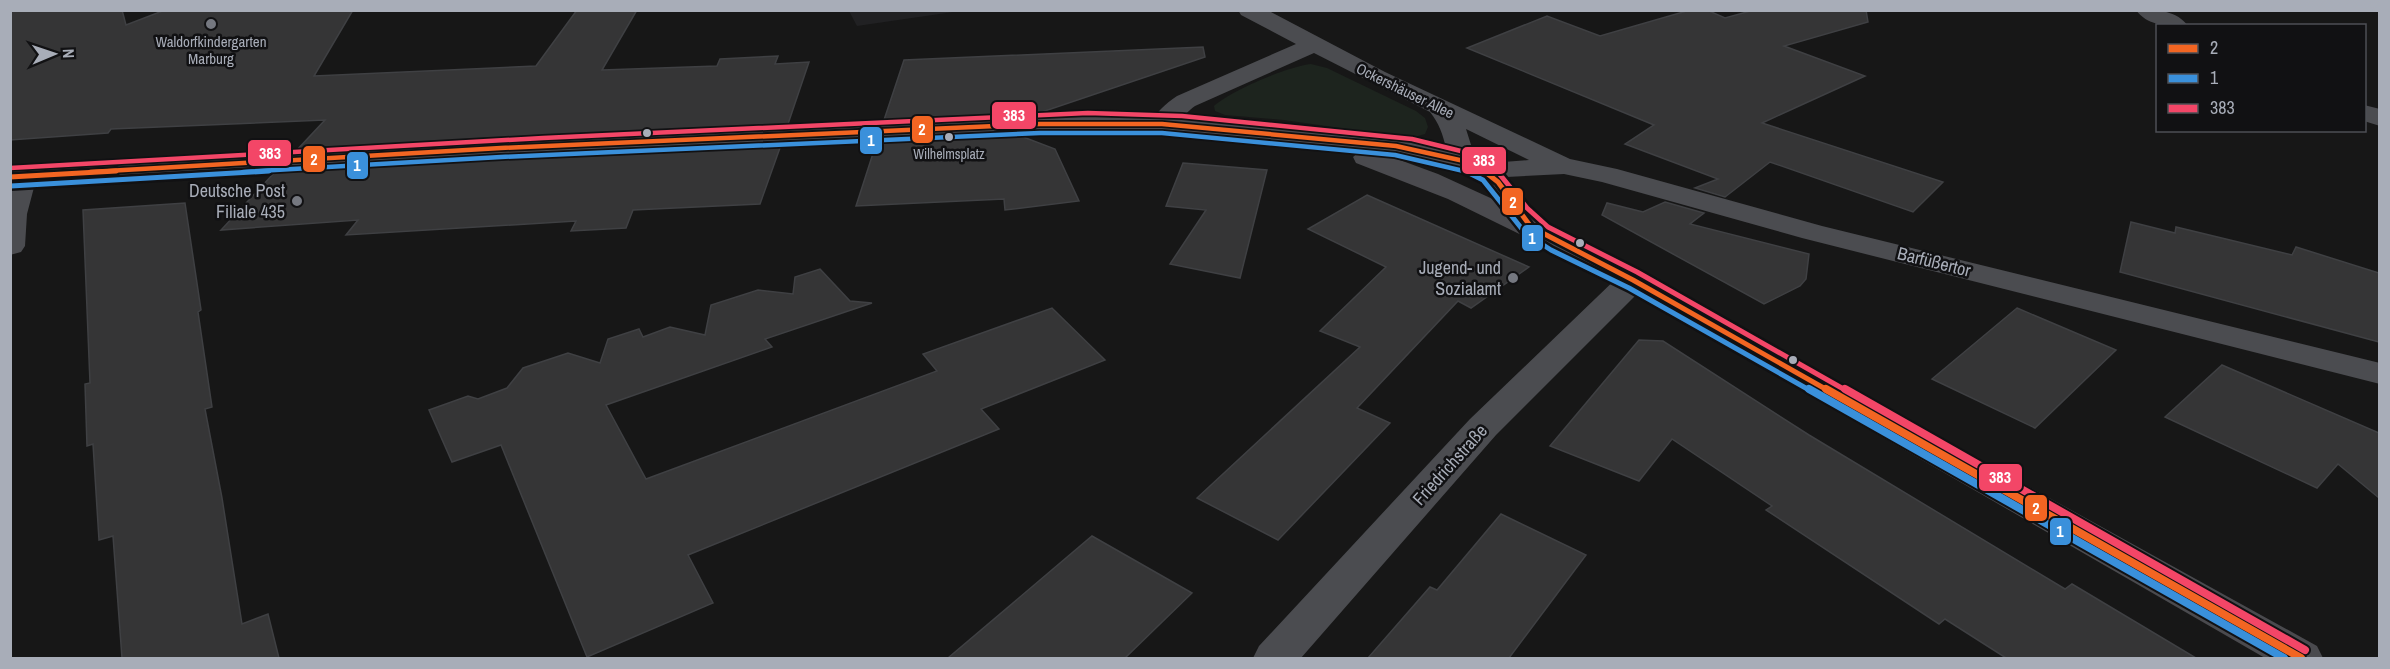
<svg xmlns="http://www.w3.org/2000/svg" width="2390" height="669" font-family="'Archivo Narrow',sans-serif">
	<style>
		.built { fill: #212123 }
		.green { fill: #1d241e }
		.building { fill: #353536; stroke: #3f4043; stroke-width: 1.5 }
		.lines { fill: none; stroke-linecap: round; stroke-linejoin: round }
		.minor { fill: #4b4c50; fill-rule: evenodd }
		.tertiary { fill: #4b4c50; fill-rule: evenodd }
		.secondary { fill: #4a4a4e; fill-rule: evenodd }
		.bus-1-far2-casing { stroke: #111113; stroke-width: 8 }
		.bus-1-far1-casing { stroke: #111113; stroke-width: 10 }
		.bus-1-casing { stroke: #111113; stroke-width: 12 }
		.bus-2-far2-casing { stroke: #111113; stroke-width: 8 }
		.bus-2-far1-casing { stroke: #111113; stroke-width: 10 }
		.bus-2-casing { stroke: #111113; stroke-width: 12 }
		.bus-3-far2-casing { stroke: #111113; stroke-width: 8 }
		.bus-3-far1-casing { stroke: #111113; stroke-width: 10 }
		.bus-3-casing { stroke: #111113; stroke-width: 12 }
		.bus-1-far2 { stroke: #f26522; stroke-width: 4.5 }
		.bus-1-far1 { stroke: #f26522; stroke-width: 5 }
		.bus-1 { stroke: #f26522; stroke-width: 8 }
		.bus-2-far2 { stroke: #3a90db; stroke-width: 4.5 }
		.bus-2-far1 { stroke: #3a90db; stroke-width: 5 }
		.bus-2 { stroke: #3a90db; stroke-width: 8 }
		.bus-3-far2 { stroke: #f34667; stroke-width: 4.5 }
		.bus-3-far1 { stroke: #f34667; stroke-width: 5 }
		.bus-3 { stroke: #f34667; stroke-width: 8 }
		.poi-dot { fill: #757880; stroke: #111113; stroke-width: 2 }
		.bus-dot { fill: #a8adb8; stroke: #111113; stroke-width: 2 }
		.labels { text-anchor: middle; stroke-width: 5; stroke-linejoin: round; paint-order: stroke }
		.far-bus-label { font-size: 14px; fill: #a8adb8; stroke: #111113 }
		.far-poi-label { font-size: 15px; fill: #a8adb8; stroke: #111113 }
		.far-street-label { font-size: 15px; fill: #a8adb8; stroke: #111113 }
		.poi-label { font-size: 18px; fill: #a8adb8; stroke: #111113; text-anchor: end }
		.street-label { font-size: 18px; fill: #a8adb8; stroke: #111113 }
		.line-badge { stroke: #111113; stroke-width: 2 }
		.badge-label { font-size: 16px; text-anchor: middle; font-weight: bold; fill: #fff }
	</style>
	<rect width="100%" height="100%" fill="#171717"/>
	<polygon class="built" points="849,11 960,11 857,26"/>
	<path class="green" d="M1311,64L1327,68L1416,111L1425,118L1428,127L1425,134L1411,138L1284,120L1225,115L1215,111L1214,106C1233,90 1286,67 1311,64Z"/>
	<g class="building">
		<polygon points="10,10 122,10 126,25 165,10 353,10 314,76 536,66 577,10 637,10 602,70 717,66 720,59 778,56 775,64 809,62 788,124 296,151 325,120 111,129 108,133 10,140"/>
		<polygon points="1690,10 1707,10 1725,18 1754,10 1866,10 1868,22 1784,46 1865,76 1762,123 1943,182 1913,212 1770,162 1725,197 1695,188 1718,179 1625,144 1654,125 1467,48 1547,16 1600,36"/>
		<polygon points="1203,47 1205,57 1036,114 884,120 904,60"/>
		<polygon points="1018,135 1055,149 1079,201 1005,210 1004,199 856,206 877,141"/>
		<polygon points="781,145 760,204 633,210 626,228 571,231 576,221 346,235 358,220 221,230 275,172"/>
		<polygon points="1183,163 1267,170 1240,278 1170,264 1206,210 1166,206"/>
		<polygon points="1367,195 1529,267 1471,308 1458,301 1357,408 1390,423 1278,540 1197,498 1360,347 1320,331 1386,267 1308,229"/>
		<polygon points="1665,202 1704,213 1690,224 1809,254 1806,279 1800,286 1764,304 1602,215 1607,203 1643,212"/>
		<polygon points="185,203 201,310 198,312 212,407 205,409 222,498 242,624 268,614 279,658 122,658 113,536 99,540 93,444 87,446 85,384 90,383 83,210"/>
		<polygon points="2131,222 2175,233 2176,227 2292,255 2296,247 2379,273 2379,342 2120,272"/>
		<polygon points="820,269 850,301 872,303 765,339 772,347 606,405 646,479 937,371 923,354 1052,308 1105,360 981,409 999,429 688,555 713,603 587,657 501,445 452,462 429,410 468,396 478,399 507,388 523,368 568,353 600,363 608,339 639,329 643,337 670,327 705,335 711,305 758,290 793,294 795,277"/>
		<polygon points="2017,308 2116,350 2035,428 1932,379"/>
		<polygon points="1639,340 1663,341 1809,435 2065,589 2072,584 2196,658 2006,658 1945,619 1939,624 1766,510 1772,506 1672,439 1639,481 1550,446"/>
		<polygon points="2222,365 2379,433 2379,498 2338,464 2317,488 2165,417"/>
		<polygon points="1501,514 1586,555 1509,658 1368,658 1430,587 1437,590"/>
		<polygon points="1092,536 1192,593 1125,658 948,658"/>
	</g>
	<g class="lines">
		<g class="minor">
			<polygon points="23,168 33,170 37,176 27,214 25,246 21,252 10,255 10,174 13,170"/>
			<polygon points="1633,271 1644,273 1649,280 1644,287 1496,435 1301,658 1253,658 1259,646 1470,419 1622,273"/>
		</g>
		<g class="tertiary">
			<path d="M1238,10H1267L1385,72L1570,159L1617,169L1822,226L2380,363V384L1802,238L1602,182L1564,174L1487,178L1477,176L1473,170L1477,164L1529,160L1466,129L1472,148L1463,165L1453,167L1443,165L1440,159L1446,148C1443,135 1439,123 1430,112L1314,53L1195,106C1180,117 1172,134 1153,129L1149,124C1157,112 1165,104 1177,96L1296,44L1241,15Z"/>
			<path d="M2136,10C2154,10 2176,9 2188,26C2170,26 2148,27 2136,10Z"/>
			<polygon points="2364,105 2380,109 2380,126 2364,121"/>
		</g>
		<path class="secondary" d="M1040,116H1162L1396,138L1472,155L1497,164L1540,222L1617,259L2317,646L2323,658H2265L1595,271L1448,199L1356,163L1353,157L1360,151L1162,132H1040L742,144L10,185V169L742,128ZM1378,152L1463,169L1477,176L1497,201L1438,174Z"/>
		<defs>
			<polyline id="bus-1-far2" points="90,172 501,148 1040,124 1162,124 1396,146 1464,161 1487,172"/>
			<g id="bus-1-far1">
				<polyline points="1484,171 1498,182 1531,227 1633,280 1829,391"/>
				<polyline points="10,177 116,171"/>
			</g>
			<polyline id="bus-1" points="1826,389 2301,658"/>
			<polyline id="bus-2-far2" points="243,172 501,157 1040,133 1162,133 1395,155 1468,172"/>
			<g id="bus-2-far1">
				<polyline points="1465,171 1483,180 1526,234 1551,250 1629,288 1811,391"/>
				<polyline points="11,186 269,171"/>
			</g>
			<polyline id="bus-2" points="1809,389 2284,658"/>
			<polyline id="bus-3-far2" points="10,168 543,138 1088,113 1182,116 1412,139 1469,153 1483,160 1498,172"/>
			<polyline id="bus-3-far1" points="1497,171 1527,208 1548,227 1637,272 1847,391"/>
			<polyline id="bus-3" points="1845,389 2305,650"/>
		</defs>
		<use href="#bus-1-far2" class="bus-1-far2-casing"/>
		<use href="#bus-1-far1" class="bus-1-far1-casing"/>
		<use href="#bus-1" class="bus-1-casing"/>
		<use href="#bus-2-far2" class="bus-2-far2-casing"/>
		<use href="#bus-2-far1" class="bus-2-far1-casing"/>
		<use href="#bus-2" class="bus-2-casing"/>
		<use href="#bus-3-far2" class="bus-3-far2-casing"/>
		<use href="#bus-3-far1" class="bus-3-far1-casing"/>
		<use href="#bus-3" class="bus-3-casing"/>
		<use href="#bus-1-far2" class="bus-1-far2"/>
		<use href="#bus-1-far1" class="bus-1-far1"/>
		<use href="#bus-1" class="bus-1"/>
		<use href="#bus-2-far2" class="bus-2-far2"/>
		<use href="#bus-2-far1" class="bus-2-far1"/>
		<use href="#bus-2" class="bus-2"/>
		<use href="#bus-3-far2" class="bus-3-far2"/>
		<use href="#bus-3-far1" class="bus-3-far1"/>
		<use href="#bus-3" class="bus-3"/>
	</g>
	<g class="poi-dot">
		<circle cx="211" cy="24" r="6"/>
		<circle cx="297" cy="201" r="6"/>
		<circle cx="1513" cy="278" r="6"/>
	</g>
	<g class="bus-dot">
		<circle cx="647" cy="133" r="5"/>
		<circle cx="949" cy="137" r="5"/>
		<circle cx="1580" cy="243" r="5"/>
		<circle cx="1793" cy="360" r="5"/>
	</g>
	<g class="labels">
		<g class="far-bus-label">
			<text x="949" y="159">Wilhelmsplatz</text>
		</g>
		<g class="far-poi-label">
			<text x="211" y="47">Waldorfkindergarten<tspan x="211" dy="17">Marburg</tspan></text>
		</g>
		<g class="far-street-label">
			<text transform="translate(1405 91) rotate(26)" y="5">Ockershäuser Allee</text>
		</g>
		<g class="poi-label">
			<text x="285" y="197">Deutsche Post<tspan x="285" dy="21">Filiale 435</tspan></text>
			<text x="1501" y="274">Jugend- und<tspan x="1501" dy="21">Sozialamt</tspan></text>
		</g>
		<g class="street-label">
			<text transform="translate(1934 262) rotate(14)" y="6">Barfüßertor</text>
			<text transform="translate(1450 465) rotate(-48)" y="6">Friedrichstraße</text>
		</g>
	</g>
	<g class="line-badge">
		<rect x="991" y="101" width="46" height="29" rx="6" fill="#f34667"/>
		<rect x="911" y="115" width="23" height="29" rx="6" fill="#f26522"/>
		<rect x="859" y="126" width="24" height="29" rx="6" fill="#3a90db"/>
		<rect x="247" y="139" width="45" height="28" rx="6" fill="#f34667"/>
		<rect x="302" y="145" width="24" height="28" rx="6" fill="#f26522"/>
		<rect x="1461" y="146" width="46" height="29" rx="6" fill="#f34667"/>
		<rect x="346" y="151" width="23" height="29" rx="6" fill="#3a90db"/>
		<rect x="1501" y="187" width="23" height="29" rx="6" fill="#f26522"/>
		<rect x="1521" y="224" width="23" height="28" rx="6" fill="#3a90db"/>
		<rect x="1978" y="463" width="45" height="29" rx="6" fill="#f34667"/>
		<rect x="2024" y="494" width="24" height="28" rx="6" fill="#f26522"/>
		<rect x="2049" y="517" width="23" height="29" rx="6" fill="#3a90db"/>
	</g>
	<g class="badge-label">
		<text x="1014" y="121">383</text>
		<text x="922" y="135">2</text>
		<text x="871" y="146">1</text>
		<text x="270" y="159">383</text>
		<text x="314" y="165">2</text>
		<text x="1484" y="166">383</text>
		<text x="357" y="171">1</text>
		<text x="1513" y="208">2</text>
		<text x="1532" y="244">1</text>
		<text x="2000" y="483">383</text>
		<text x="2036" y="514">2</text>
		<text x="2060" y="537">1</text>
	</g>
	<rect width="2390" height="669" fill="none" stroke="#a8adb8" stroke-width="24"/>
	<rect x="2156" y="24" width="210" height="108" fill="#111113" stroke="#4d4f55" stroke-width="1.5"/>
	<rect x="2168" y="44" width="30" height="9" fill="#f26522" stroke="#4d4f55" stroke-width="1.5"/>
	<text x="2210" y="54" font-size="18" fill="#a8adb8">2</text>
	<rect x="2168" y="74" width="30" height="9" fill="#3a90db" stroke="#4d4f55" stroke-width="1.5"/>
	<text x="2210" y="84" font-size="18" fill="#a8adb8">1</text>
	<rect x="2168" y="104" width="30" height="9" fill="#f34667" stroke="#4d4f55" stroke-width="1.5"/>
	<text x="2210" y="114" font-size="18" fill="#a8adb8">383</text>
	<g transform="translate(54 54) rotate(88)" stroke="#111113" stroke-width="4.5" paint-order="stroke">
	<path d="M0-4.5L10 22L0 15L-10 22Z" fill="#a8adb8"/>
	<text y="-9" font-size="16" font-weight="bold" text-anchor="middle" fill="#a8adb8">N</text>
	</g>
</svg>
